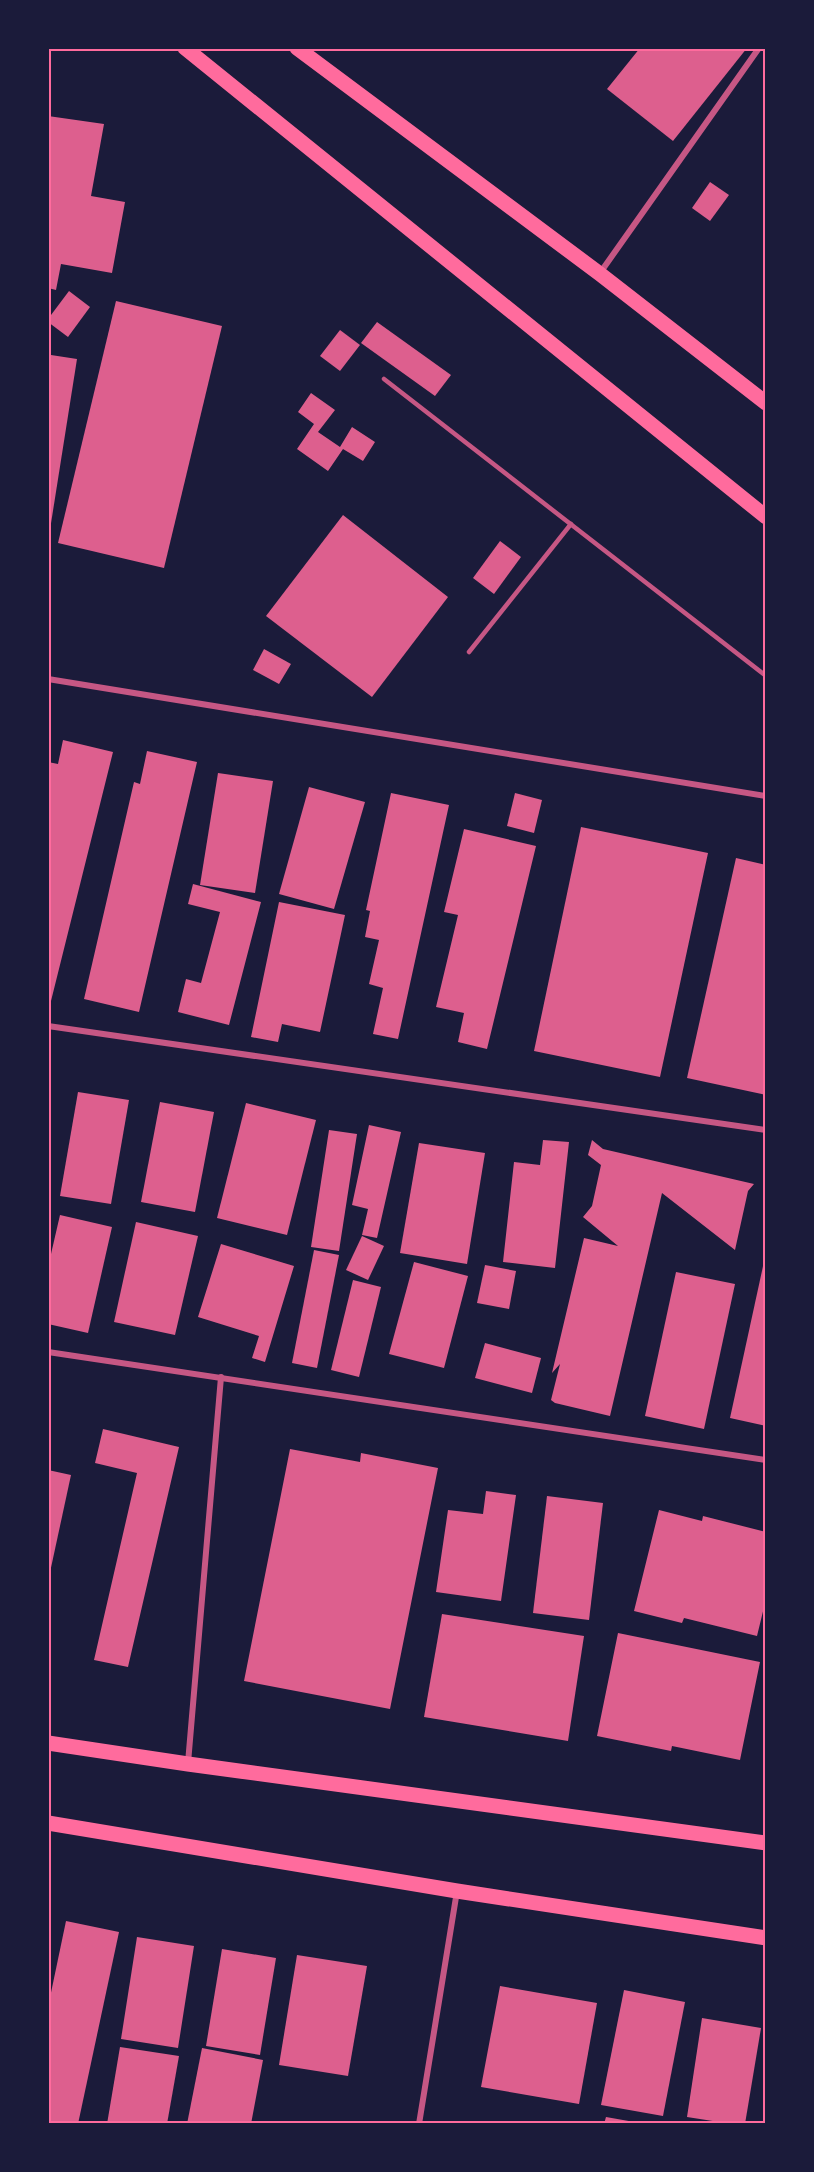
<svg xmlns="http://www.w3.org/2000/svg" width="814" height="2172" font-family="'Varela Round',sans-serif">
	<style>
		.building { fill: #dd5f8e }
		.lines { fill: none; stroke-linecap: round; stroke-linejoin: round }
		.service { stroke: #c65784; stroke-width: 4.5 }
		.minor { stroke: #c65784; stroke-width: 6 }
		.primary { stroke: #ff6b9d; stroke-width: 15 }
		.neatline { fill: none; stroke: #ff6b9d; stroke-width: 2 }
	</style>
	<rect width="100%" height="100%" fill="#1b1b3a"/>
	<g class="building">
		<polygon points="640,48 747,48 673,141 607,89"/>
		<polygon points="48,116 104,124 91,196 125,202 112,273 61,264 56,290 48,288"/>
		<polygon points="710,182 729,195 710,221 692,208"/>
		<polygon points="69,291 90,307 68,337 48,322 48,319"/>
		<polygon points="116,301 222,326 164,568 58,543"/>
		<polygon points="377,322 451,375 435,396 361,343"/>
		<polygon points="340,330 360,345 340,371 320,356"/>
		<polygon points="51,355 77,359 49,536 48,377"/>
		<polygon points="311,393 335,410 318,432 340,447 352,427 375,442 363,461 343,449 328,471 297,449 314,424 298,412"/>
		<polygon points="343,515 448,597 372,697 266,616"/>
		<polygon points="500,541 521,557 494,594 473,578"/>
		<polygon points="264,649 291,664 279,684 253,670"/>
		<polygon points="63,740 113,752 51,1001 48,1000 48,762 58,764"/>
		<polygon points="147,751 197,762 139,1012 84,999 134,782 140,784"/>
		<polygon points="218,773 273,781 255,893 200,885"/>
		<polygon points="309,787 365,802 334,909 279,894"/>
		<polygon points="391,793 449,805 398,1039 373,1034 383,988 369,984 379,940 365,937 370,911 366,910"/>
		<polygon points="515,793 542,800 534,833 507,826"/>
		<polygon points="581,827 708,853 660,1077 534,1051"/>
		<polygon points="464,829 536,846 487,1049 458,1042 464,1013 436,1007 458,915 444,912"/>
		<polygon points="736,858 766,865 766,1095 687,1078"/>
		<polygon points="193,884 261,902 229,1025 178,1012 186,979 201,983 220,912 188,904"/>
		<polygon points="279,902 345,915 320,1032 282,1024 278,1042 251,1037"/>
		<polygon points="78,1092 129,1100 111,1204 60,1196"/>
		<polygon points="160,1102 214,1112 195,1212 141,1202"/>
		<polygon points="246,1103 316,1120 287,1235 217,1218"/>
		<polygon points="369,1125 401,1132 377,1238 362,1235 368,1209 352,1205"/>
		<polygon points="329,1130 357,1134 339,1251 311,1247"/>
		<polygon points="543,1140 569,1142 555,1268 503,1262 514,1162 540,1165"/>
		<polygon points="592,1140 603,1149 754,1184 748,1191 735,1250 662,1193 610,1416 555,1403 551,1400 560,1364 552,1373 584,1238 618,1246 583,1217 592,1206 601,1165 588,1155"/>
		<polygon points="419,1143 485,1153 467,1264 400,1253"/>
		<polygon points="60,1215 112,1227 88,1333 48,1324 48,1267"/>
		<polygon points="136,1222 198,1236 175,1335 114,1322"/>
		<polygon points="362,1236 384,1246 368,1280 346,1270"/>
		<polygon points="221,1244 294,1266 265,1362 252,1358 259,1336 198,1317"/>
		<polygon points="314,1250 339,1255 317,1368 292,1363"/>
		<polygon points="765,1257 766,1257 766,1426 730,1418"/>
		<polygon points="414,1262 468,1276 444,1368 389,1354"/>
		<polygon points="485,1265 516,1271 509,1309 477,1303"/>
		<polygon points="676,1272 735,1284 704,1429 645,1416"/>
		<polygon points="353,1280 381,1287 359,1377 331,1370"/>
		<polygon points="485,1343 541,1358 532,1393 475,1378"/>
		<polygon points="103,1429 179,1447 128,1667 94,1660 137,1473 95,1463"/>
		<polygon points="290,1449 360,1462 361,1453 438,1468 390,1709 244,1681"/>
		<polygon points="48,1470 71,1475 49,1577 48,1577"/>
		<polygon points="486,1491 516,1495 501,1601 436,1592 448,1510 483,1514"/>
		<polygon points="547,1496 603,1503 589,1620 533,1613"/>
		<polygon points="659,1510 702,1521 703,1516 766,1532 766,1599 757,1636 684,1618 682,1623 634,1611"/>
		<polygon points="442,1614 584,1636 568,1741 424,1717"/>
		<polygon points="618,1633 760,1662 740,1760 672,1746 671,1751 597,1736"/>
		<polygon points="66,1921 119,1932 78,2124 48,2124 48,2007"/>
		<polygon points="137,1937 194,1946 178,2048 121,2039"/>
		<polygon points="222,1949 276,1958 260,2055 206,2046"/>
		<polygon points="297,1955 367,1966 348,2076 279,2065"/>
		<polygon points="500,1986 597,2003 579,2104 481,2087"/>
		<polygon points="624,1990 685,2002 663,2116 601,2105"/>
		<polygon points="702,2018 761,2028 745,2124 732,2124 687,2117"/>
		<polygon points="120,2047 179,2056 167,2124 107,2124"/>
		<polygon points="202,2048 263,2060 251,2124 187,2124"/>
		<polygon points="606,2117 640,2123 640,2124 604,2124"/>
	</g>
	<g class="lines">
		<g class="service">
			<polyline points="384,379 766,676"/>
			<polyline points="469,652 571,524"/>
		</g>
		<g class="minor">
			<polyline points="600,273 759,48"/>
			<polyline points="48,679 766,796"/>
			<polyline points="48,1026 766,1130"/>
			<polyline points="48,1352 766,1460"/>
			<polyline points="188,1763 221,1377"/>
			<polyline points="419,2124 457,1891"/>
		</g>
		<g class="primary">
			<polyline points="185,48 766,517"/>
			<polyline points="297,48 600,274 766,403"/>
			<polyline points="48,1743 188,1764 766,1843"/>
			<polyline points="48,1823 457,1891 766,1938"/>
		</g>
	</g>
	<rect width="814" height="2172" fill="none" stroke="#1b1b3a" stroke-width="99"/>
	<rect x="50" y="50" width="714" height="2072" class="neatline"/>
</svg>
